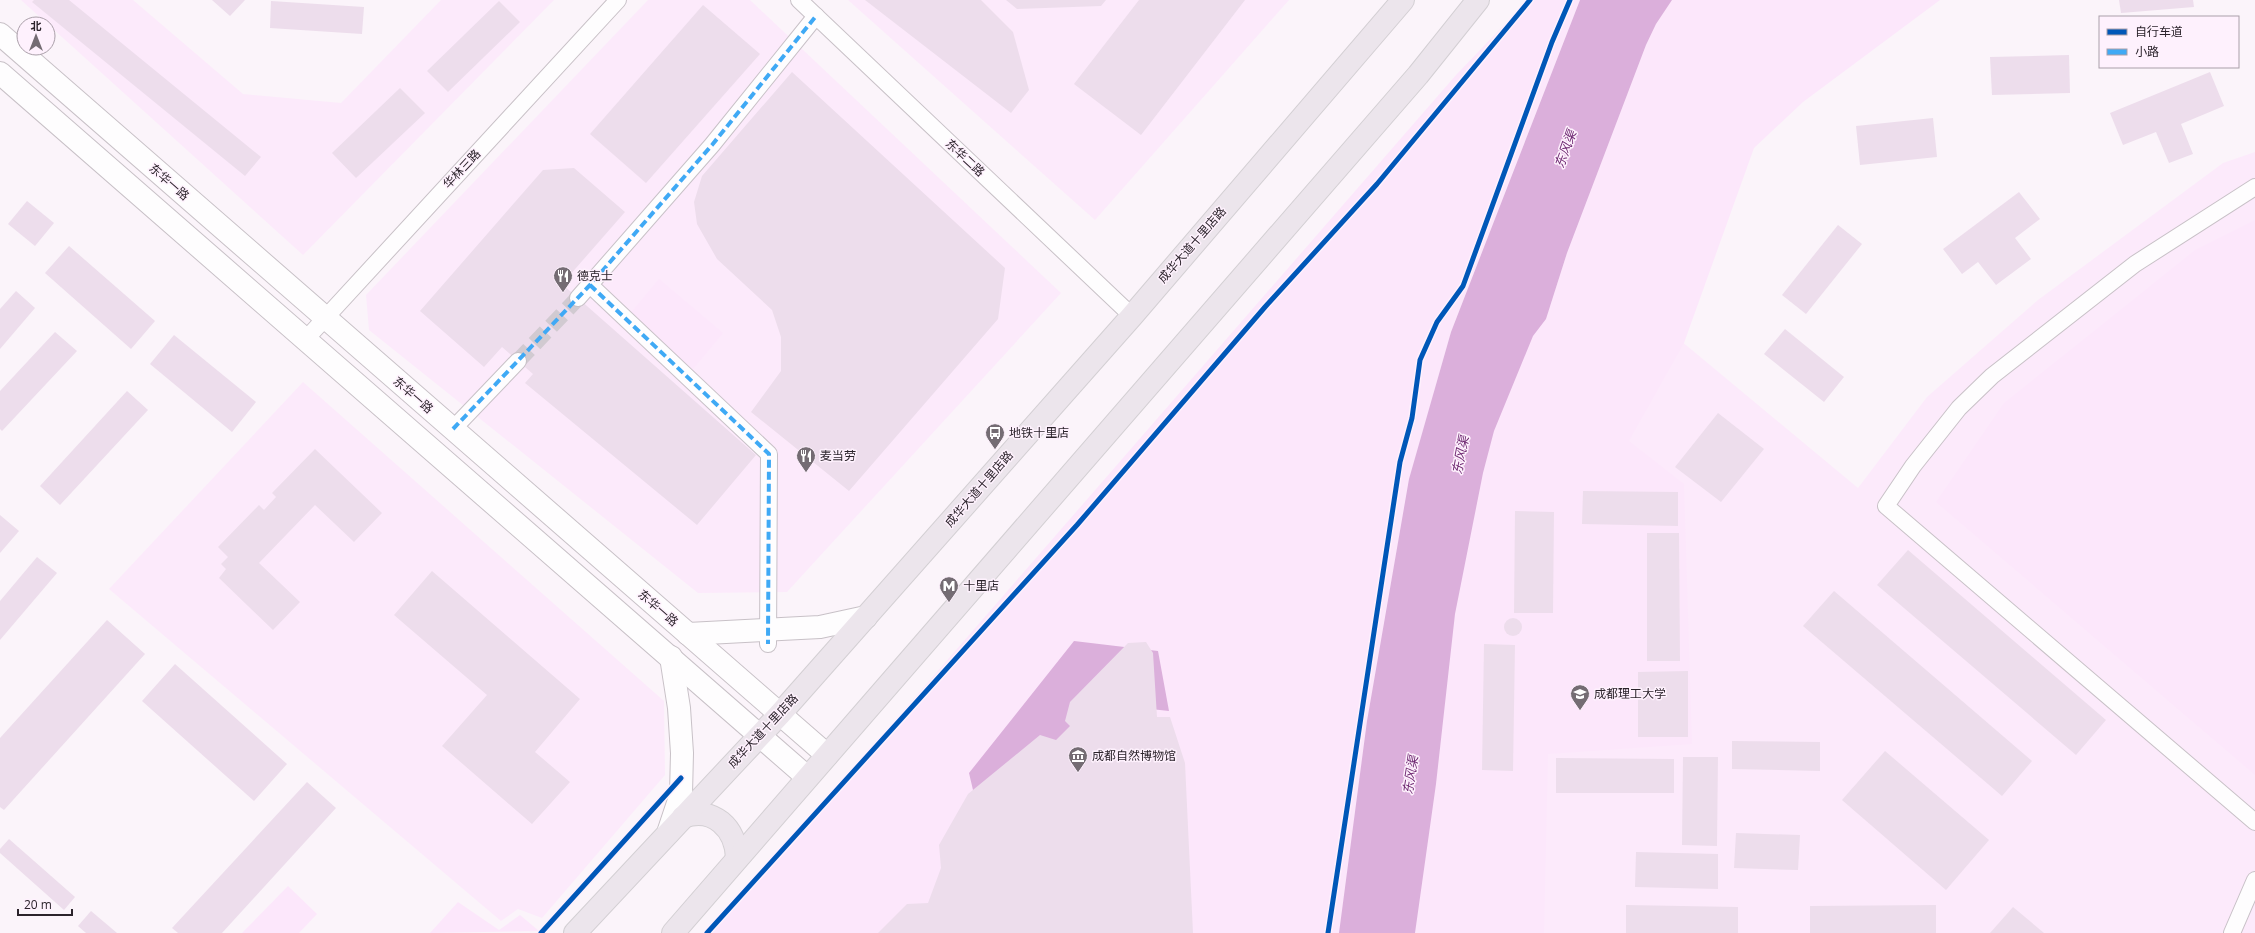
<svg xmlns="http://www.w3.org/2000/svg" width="2255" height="933" font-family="'Open Sans','Noto Sans SC',sans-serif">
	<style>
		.built { fill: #fceafb }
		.green { fill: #fce7fb }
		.water { fill: #dbafdb }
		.building { fill: #edddec }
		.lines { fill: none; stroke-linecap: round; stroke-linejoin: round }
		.street-tunnel { stroke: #d1cad1; stroke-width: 16; stroke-dasharray: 16 8; stroke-linecap: butt }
		.street-casing { stroke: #c8c1c7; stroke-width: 18 }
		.secondary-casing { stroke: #c8c1c7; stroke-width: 24 }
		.primary-casing { stroke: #d3cfd3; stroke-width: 24 }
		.street { stroke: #fefdfe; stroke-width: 16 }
		.secondary { stroke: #fefdfe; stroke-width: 22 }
		.primary { stroke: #ece5ec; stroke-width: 22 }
		.quiet { stroke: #3fa9f5; stroke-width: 4; stroke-dasharray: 8 4; stroke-linecap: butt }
		.cycleway-casing { stroke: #fef1fd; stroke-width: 8 }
		.cycleway { stroke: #0057b8; stroke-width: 5 }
		.labels { text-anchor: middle; stroke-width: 3; stroke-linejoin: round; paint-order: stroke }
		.street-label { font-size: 12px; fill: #2b232b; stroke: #fef1fd }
		.poi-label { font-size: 12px; fill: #2b232b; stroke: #fef1fd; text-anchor: start }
		.water-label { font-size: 13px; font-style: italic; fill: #6f2a72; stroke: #fef1fd }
	</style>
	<rect width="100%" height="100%" fill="#fbf4fa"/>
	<g class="built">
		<polygon points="21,0 133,0 243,94 341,103 441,0 554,0 303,255"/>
		<polygon points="648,0 750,0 1061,293 787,592 698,593 369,330 366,295"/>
		<polygon points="848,0 1289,0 1095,220"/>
		<polygon points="2255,152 2255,933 710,933 1597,271 1858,488 1927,397 2038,300 2223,163"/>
		<polygon points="303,382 664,701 665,775 542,918 518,909 501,921 109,589"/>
	</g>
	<g class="green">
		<polygon points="1528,0 1580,0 1451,332 1409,479 1367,721 1339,933 710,933 1456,75"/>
		<polygon points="1672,0 1940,0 1803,102 1754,148 1684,343 1629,441 1684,484 1692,744 1548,754 1544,933 1415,933 1436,784 1455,614 1483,473 1494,431 1533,336 1546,319 1567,253 1646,45 1656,24"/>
		<polygon points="2255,220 2255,775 1936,502 2004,403 2195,250"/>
		<polygon points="659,279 723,333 693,369 629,315"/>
		<polygon points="288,886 317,914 299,933 242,933"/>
		<polygon points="458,902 499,930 520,915 539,931 430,933"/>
	</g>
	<g class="water">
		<polygon points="1580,0 1672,0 1656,24 1646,45 1567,253 1546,319 1533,336 1494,431 1483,473 1455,614 1436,784 1415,933 1339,933 1367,721 1409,479 1451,332"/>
		<polygon points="1074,641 1158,651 1169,711 1096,703 1000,802 973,790 969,773"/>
	</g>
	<g class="building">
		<polygon points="34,0 69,0 261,157 245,176 32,2"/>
		<polygon points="212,0 245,0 230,16"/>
		<polygon points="865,0 981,0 1013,32 1029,90 1011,113"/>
		<polygon points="1006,0 1106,0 1101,6 1017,9"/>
		<polygon points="1139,0 1245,0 1141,135 1074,84"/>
		<polygon points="2119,0 2193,0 2194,7 2121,13"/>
		<polygon points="271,1 364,7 362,34 270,28"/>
		<polygon points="499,1 520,22 448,92 427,71"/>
		<polygon points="703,5 760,54 646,183 590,134"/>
		<polygon points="2069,55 2070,93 1992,95 1990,57"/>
		<polygon points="792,72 1005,268 998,319 849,491 751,412 781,371 781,337 772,310 717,259 697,224 694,202 702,176"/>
		<polygon points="2210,72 2224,106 2181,124 2193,154 2169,163 2156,132 2123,145 2110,113"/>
		<polygon points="400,88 425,113 356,178 332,153"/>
		<polygon points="1933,118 1937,157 1860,165 1856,126"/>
		<polygon points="574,168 625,212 562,284 756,455 697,525 525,383 533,374 502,347 484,367 420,311 543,170"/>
		<polygon points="2019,192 2040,219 2015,238 2031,259 1996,285 1978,262 1962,274 1943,249"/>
		<polygon points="27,201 54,223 35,246 8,224"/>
		<polygon points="1838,225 1862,244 1806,314 1782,295"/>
		<polygon points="69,246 155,321 131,349 45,273"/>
		<polygon points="16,291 35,308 0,349 0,309"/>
		<polygon points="1785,329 1844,377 1824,402 1764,354"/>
		<polygon points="55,332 77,351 2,431 0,429 0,391"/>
		<polygon points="174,335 256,402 232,432 150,364"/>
		<polygon points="127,391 148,410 60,505 40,486"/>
		<polygon points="1718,413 1764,449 1721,502 1675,467"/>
		<polygon points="315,449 382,513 354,542 315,505 259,563 300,602 273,630 219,578 226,569 221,564 228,557 218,547 259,505 264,510 276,497 272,493"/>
		<polygon points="1583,491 1678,492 1678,526 1582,524"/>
		<polygon points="1515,511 1554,512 1553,613 1514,613"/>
		<polygon points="0,515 19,531 0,553"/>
		<polygon points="1647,533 1679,533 1680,661 1647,661"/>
		<polygon points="1908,550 2106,720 2076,755 1877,585"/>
		<polygon points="37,557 57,573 0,640 0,601"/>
		<polygon points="432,571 580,699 535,752 570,782 532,824 442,746 487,695 394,615"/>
		<polygon points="1834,591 2032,761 2002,796 1803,626"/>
		<circle cx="1513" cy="627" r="9"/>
		<polygon points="107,620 145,654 4,810 0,807 0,738"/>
		<polygon points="1146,642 1153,653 1157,717 1170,717 1185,763 1193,933 878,933 907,904 928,903 941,868 939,845 968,794 1040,735 1056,740 1070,726 1065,721 1070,702 1128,643"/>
		<polygon points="1484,644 1515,645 1513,771 1482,770"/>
		<polygon points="175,664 287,764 254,801 142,701"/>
		<polygon points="1688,671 1688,737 1638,737 1638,672"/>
		<polygon points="1732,741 1820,742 1820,771 1732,769"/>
		<polygon points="1885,751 1989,840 1946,890 1842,800"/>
		<polygon points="1683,757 1718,757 1717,846 1682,845"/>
		<polygon points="1556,758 1674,759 1674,793 1556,793"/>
		<polygon points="307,782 336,808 222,933 178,933 172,928"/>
		<polygon points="1736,833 1800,835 1798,870 1734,868"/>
		<polygon points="9,839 75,897 64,910 0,853 0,849"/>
		<polygon points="1636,852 1718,854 1718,889 1635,887"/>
		<polygon points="1626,905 1738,907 1738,933 1626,933"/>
		<polygon points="1936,905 1936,933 1810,933 1810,906"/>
		<polygon points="2013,907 2044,933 1990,933"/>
		<polygon points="91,911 117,933 86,933 78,926"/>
	</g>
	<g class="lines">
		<polyline class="street-tunnel" points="518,361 578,298"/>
		<defs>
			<g id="street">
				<polyline points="799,0 1132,316"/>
				<polyline points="2255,187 2135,264 1992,376 1959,408 1913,466 1886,506 2255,822"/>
				<polyline points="590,285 769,454 768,644"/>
				<polyline points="578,298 712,145 816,16"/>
				<polyline points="306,339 618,0"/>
				<polyline points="453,429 518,361"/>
				<polyline points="2232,933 2255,880"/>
			</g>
			<g id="secondary">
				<polyline points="0,34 827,755"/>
				<polyline points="0,73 807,777"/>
				<polyline points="688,634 820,627 866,617"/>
				<polyline points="668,833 681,794 682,753 679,708 671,657"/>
			</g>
			<g id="primary">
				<path d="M683,817C713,806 736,828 737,858"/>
				<polyline points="575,933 780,714 1132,316 1403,0"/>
				<polyline points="673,933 1418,75 1478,0"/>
			</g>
		</defs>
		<use href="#street" class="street-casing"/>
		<use href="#secondary" class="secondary-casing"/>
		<use href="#primary" class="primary-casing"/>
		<use href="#street" class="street"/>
		<use href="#secondary" class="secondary"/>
		<use href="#primary" class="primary"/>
		<g class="quiet">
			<polyline points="590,285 769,454 768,644"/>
			<polyline points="453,429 590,285 712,145 816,16"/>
		</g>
		<defs>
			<g id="cycleway">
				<polyline points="541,933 681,778"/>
				<polyline points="707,933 1077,525 1265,307 1377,184 1530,0"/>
				<polyline points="1328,933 1400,462 1412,418 1420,360 1437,322 1463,286 1552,42 1570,0"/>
			</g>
		</defs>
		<use href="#cycleway" class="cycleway-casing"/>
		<use href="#cycleway" class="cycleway"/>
	</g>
	<defs>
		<symbol id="restaurant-pin" viewBox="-11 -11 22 30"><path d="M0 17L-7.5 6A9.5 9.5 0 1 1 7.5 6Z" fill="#746c73" stroke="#fef1fd"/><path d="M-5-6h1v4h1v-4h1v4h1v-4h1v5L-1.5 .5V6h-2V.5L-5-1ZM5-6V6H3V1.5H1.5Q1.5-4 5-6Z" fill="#fff"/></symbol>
		<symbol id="bus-pin" viewBox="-11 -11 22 30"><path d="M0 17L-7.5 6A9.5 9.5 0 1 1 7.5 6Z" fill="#746c73" stroke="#fef1fd"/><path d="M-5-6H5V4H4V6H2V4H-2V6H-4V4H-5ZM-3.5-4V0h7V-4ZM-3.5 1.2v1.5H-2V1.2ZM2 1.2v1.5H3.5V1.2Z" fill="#fff"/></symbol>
		<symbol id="metro-pin" viewBox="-11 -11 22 30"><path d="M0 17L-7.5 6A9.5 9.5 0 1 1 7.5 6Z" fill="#746c73" stroke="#fef1fd"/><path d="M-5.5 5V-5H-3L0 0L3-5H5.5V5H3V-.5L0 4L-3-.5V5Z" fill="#fff"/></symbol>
		<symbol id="university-pin" viewBox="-11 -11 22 30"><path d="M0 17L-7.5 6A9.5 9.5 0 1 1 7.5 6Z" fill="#746c73" stroke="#fef1fd"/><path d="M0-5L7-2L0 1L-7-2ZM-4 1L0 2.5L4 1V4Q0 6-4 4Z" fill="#fff"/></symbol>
		<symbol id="museum-pin" viewBox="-11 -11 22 30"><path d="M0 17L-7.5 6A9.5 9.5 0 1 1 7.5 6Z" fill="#746c73" stroke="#fef1fd"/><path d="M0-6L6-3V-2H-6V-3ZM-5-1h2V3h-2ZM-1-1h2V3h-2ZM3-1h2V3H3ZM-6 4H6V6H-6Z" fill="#fff"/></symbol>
	</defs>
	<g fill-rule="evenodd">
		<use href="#restaurant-pin" x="552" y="265" width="22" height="30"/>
		<use href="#bus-pin" x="984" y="422" width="22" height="30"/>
		<use href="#restaurant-pin" x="795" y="445" width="22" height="30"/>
		<use href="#metro-pin" x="938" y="575" width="22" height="30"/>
		<use href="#university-pin" x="1569" y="683" width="22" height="30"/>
		<use href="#museum-pin" x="1067" y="745" width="22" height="30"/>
	</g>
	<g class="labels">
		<g class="street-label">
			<text transform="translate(965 158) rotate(43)" y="4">东华二路</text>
			<text transform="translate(462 169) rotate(-47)" y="4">华林三路</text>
			<text transform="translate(169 182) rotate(41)" y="4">东华一路</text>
			<text transform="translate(1192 245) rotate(-49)" y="4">成华大道十里店路</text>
			<text transform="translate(413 395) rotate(41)" y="4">东华一路</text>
			<text transform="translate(979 489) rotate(-49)" y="4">成华大道十里店路</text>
			<text transform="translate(658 608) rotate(41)" y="4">东华一路</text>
			<text transform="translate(763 731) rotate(-47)" y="4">成华大道十里店路</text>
		</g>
		<g class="poi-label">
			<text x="577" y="280">德克士</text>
			<text x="1009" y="437">地铁十里店</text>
			<text x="820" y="460">麦当劳</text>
			<text x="963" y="590">十里店</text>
			<text x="1594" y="698">成都理工大学</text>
			<text x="1092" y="760">成都自然博物馆</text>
		</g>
		<g class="water-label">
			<text transform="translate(1565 149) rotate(-70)" y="5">东风渠</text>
			<text transform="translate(1460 455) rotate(-79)" y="5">东风渠</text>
			<text transform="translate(1410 775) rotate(-81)" y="5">东风渠</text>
		</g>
	</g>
	<rect x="2099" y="16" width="140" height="52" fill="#fef1fd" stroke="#aa9fa9"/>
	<rect x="2107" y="29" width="20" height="6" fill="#0057b8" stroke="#aa9fa9"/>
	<text x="2135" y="36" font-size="12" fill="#2b232b">自行车道</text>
	<rect x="2107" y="49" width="20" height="6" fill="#3fa9f5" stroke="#aa9fa9"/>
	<text x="2135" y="56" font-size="12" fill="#2b232b">小路</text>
	<g transform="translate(36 36)"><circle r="19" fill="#fef1fd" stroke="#aa9fa9"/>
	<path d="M0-3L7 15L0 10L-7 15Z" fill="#746c73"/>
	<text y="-6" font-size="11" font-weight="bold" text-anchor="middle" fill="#2b232b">北</text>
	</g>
	<path d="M18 909v6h54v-6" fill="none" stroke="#2b232b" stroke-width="2"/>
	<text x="24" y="909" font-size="12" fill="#2b232b" stroke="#fef1fd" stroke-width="3" paint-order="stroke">20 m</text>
</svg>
